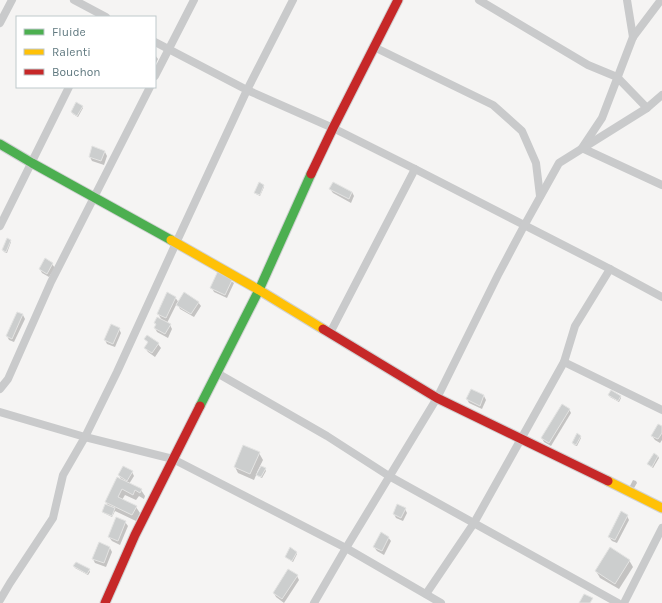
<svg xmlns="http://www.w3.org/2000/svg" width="662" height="603" font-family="Karla,sans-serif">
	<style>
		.shadow { fill: #0003 }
		.building { fill: #cccece; stroke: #e4e4e3 }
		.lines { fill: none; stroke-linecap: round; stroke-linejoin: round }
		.fast-casing { stroke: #d1d2d3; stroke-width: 11 }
		.slow-casing { stroke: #d1d2d3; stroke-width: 11 }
		.jam-casing { stroke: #d1d2d3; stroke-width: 11 }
		.street { stroke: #c9cacb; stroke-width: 8 }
		.fast { stroke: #4caf50; stroke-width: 9 }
		.slow { stroke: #ffc107; stroke-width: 9 }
		.jam { stroke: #c62828; stroke-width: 9 }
	</style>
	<rect width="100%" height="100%" fill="#f5f4f3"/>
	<g class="shadow">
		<polygon points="155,55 158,59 155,65"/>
		<polygon points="82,107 83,108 78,117 73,114 72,112"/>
		<polygon points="105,152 107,156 104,165 92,161 90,157"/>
		<polygon points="263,185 264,187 260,196 256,194 255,193"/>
		<polygon points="330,189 352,192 354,196 351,203 333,193"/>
		<polygon points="10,241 11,242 7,253 4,252 3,250"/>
		<polygon points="52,264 55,268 49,277 42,273 40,269"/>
		<polygon points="219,273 234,283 227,298 214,292 212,288"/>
		<polygon points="175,297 179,303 198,302 201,306 194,317 180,309 177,303 167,323 170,325 172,329 168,338 157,332 155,328 162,320 158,314"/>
		<polygon points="18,313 23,315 25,319 14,342 9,340 7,336"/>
		<polygon points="119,329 121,333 115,347 107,344 105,340"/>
		<polygon points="147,337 158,344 161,348 155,357 148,352 145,348 148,344 146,339"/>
		<polygon points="471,390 484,396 486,400 482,409 469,403 467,399"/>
		<polygon points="609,395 620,396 621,398 619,402 610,397"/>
		<polygon points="569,409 571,413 551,446 544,442 542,438"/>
		<polygon points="662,427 662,440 660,443 655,440 652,436"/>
		<polygon points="580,436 581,438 577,446 574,445 573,443"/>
		<polygon points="259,453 263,460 257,472 258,473 265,469 266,471 262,478 258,476 257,473 254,480 238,473 235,467"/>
		<polygon points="658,456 659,458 653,468 649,465"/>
		<polygon points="132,472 134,476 129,484 141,490 145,496 144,499 139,496 136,500 125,495 122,500 136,507 140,513 136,521 115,511 112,517 104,513 103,512 108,506 106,502 122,481 119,475"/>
		<polygon points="633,480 636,481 637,483 634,488 631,487 630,486"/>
		<polygon points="405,509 407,513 403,521 396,518 394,514"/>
		<polygon points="627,516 629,520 617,543 612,541 609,537"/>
		<polygon points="125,522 128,526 120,545 112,541 109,537"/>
		<polygon points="388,537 391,541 384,555 377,551 374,547"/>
		<polygon points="110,548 112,552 106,567 95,563 93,559"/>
		<polygon points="296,552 297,554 293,562 287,558 286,557"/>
		<polygon points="629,560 633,567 619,589 600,578 596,571"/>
		<polygon points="74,566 89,570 90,572 88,575 75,568"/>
		<polygon points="297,576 299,580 284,603 276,597 274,593"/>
	</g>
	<g class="building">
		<polygon points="76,102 83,106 77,116 71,112"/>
		<polygon points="92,146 105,151 101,161 89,157"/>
		<polygon points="259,182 264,185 260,195 254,193"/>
		<polygon points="333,182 352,192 349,199 329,189"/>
		<polygon points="7,238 11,240 6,252 2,250"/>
		<polygon points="45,258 53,263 47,274 39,269"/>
		<polygon points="218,271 233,278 225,295 210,288"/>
		<polygon points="167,292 176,297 166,318 157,314"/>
		<polygon points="184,292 199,302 191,314 176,305"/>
		<polygon points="17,312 23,314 12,339 6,336"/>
		<polygon points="157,317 171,324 165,334 154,328 156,324 154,323"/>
		<polygon points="111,324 120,328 113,344 104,340"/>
		<polygon points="147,335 159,343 152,353 144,348 148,342 144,339"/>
		<polygon points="471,389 484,395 480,406 466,399"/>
		<polygon points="611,390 621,396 618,401 608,395"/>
		<polygon points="562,404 570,409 549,443 541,438"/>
		<polygon points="658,424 662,426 662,433 658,439 651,436"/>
		<polygon points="577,433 581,436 576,445 572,443"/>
		<polygon points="243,445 260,452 250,474 234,467"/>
		<polygon points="654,453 658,456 652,467 647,464"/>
		<polygon points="123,466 133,471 127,481 118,475"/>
		<polygon points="261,466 266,468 261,477 256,475"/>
		<polygon points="117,477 142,489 140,493 135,490 133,495 122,489 118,497 137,506 132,515 105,502"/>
		<polygon points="105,504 115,508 112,516 102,512"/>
		<polygon points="397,504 406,508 401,518 393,514"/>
		<polygon points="621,511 628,515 615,540 608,537"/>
		<polygon points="116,517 126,521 118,541 108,537"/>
		<polygon points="381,532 389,537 382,551 373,547"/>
		<polygon points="99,542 110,547 104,563 92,559"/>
		<polygon points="290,547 297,552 292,561 285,557"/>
		<polygon points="610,547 630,560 615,584 595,571"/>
		<polygon points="76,562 90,569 87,574 73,566"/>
		<polygon points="288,569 298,575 282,599 273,593"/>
		<polygon points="584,594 593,598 590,603 579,603"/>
	</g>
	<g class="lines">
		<defs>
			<g id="fast">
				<polyline points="0,144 32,163 171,240"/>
				<polyline points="200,406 259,290 311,174"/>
			</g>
			<g id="slow">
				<polyline points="171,240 259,290 323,329"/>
				<polyline points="608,481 662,508"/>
			</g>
			<g id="jam">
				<polyline points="311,174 333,128 398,0"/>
				<polyline points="323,329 437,398 608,481"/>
				<polyline points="105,603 135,535 200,406"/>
			</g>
		</defs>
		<use href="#fast" class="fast-casing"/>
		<use href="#slow" class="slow-casing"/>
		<use href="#jam" class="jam-casing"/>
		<g class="street">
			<polyline points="74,0 106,17"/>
			<polyline points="479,0 588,65 617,77 647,108"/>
			<polyline points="627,0 633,37"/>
			<polyline points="661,0 633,37 602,118 582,148 662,185"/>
			<polyline points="0,23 12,0"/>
			<polyline points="155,42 247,90 333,128 415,169 610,269 662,297"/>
			<polyline points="374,47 493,105 522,131 536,163 540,196"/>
			<polyline points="155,76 194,0"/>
			<polyline points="0,226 69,87"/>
			<polyline points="330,333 415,169"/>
			<polyline points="564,362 662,410"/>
			<polyline points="217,373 327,436 389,476 618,603"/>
			<polyline points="0,389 8,379 51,282 150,87"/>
			<polyline points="0,412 85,437 173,459 346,548 441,603"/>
			<polyline points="426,594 474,523 564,362 575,326 610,269"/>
			<polyline points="0,600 10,583 53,518 63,475 85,437 117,372 176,243 247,90 293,0"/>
			<polyline points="314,603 346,548 437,398 498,275 524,226 559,163 647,108 662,95"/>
			<polyline points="624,603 662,528"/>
		</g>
		<use href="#fast" class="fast"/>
		<use href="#slow" class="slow"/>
		<use href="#jam" class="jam"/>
	</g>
	<rect x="16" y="16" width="140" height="72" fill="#ffffff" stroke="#bfc9cc"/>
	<rect x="24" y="29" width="20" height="6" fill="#4caf50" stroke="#bfc9cc"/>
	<text x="52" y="36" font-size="12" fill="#5f787f">Fluide</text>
	<rect x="24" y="49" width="20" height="6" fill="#ffc107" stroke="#bfc9cc"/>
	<text x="52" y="56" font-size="12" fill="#5f787f">Ralenti</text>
	<rect x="24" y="69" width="20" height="6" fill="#c62828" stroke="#bfc9cc"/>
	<text x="52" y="76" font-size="12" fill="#5f787f">Bouchon</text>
</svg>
